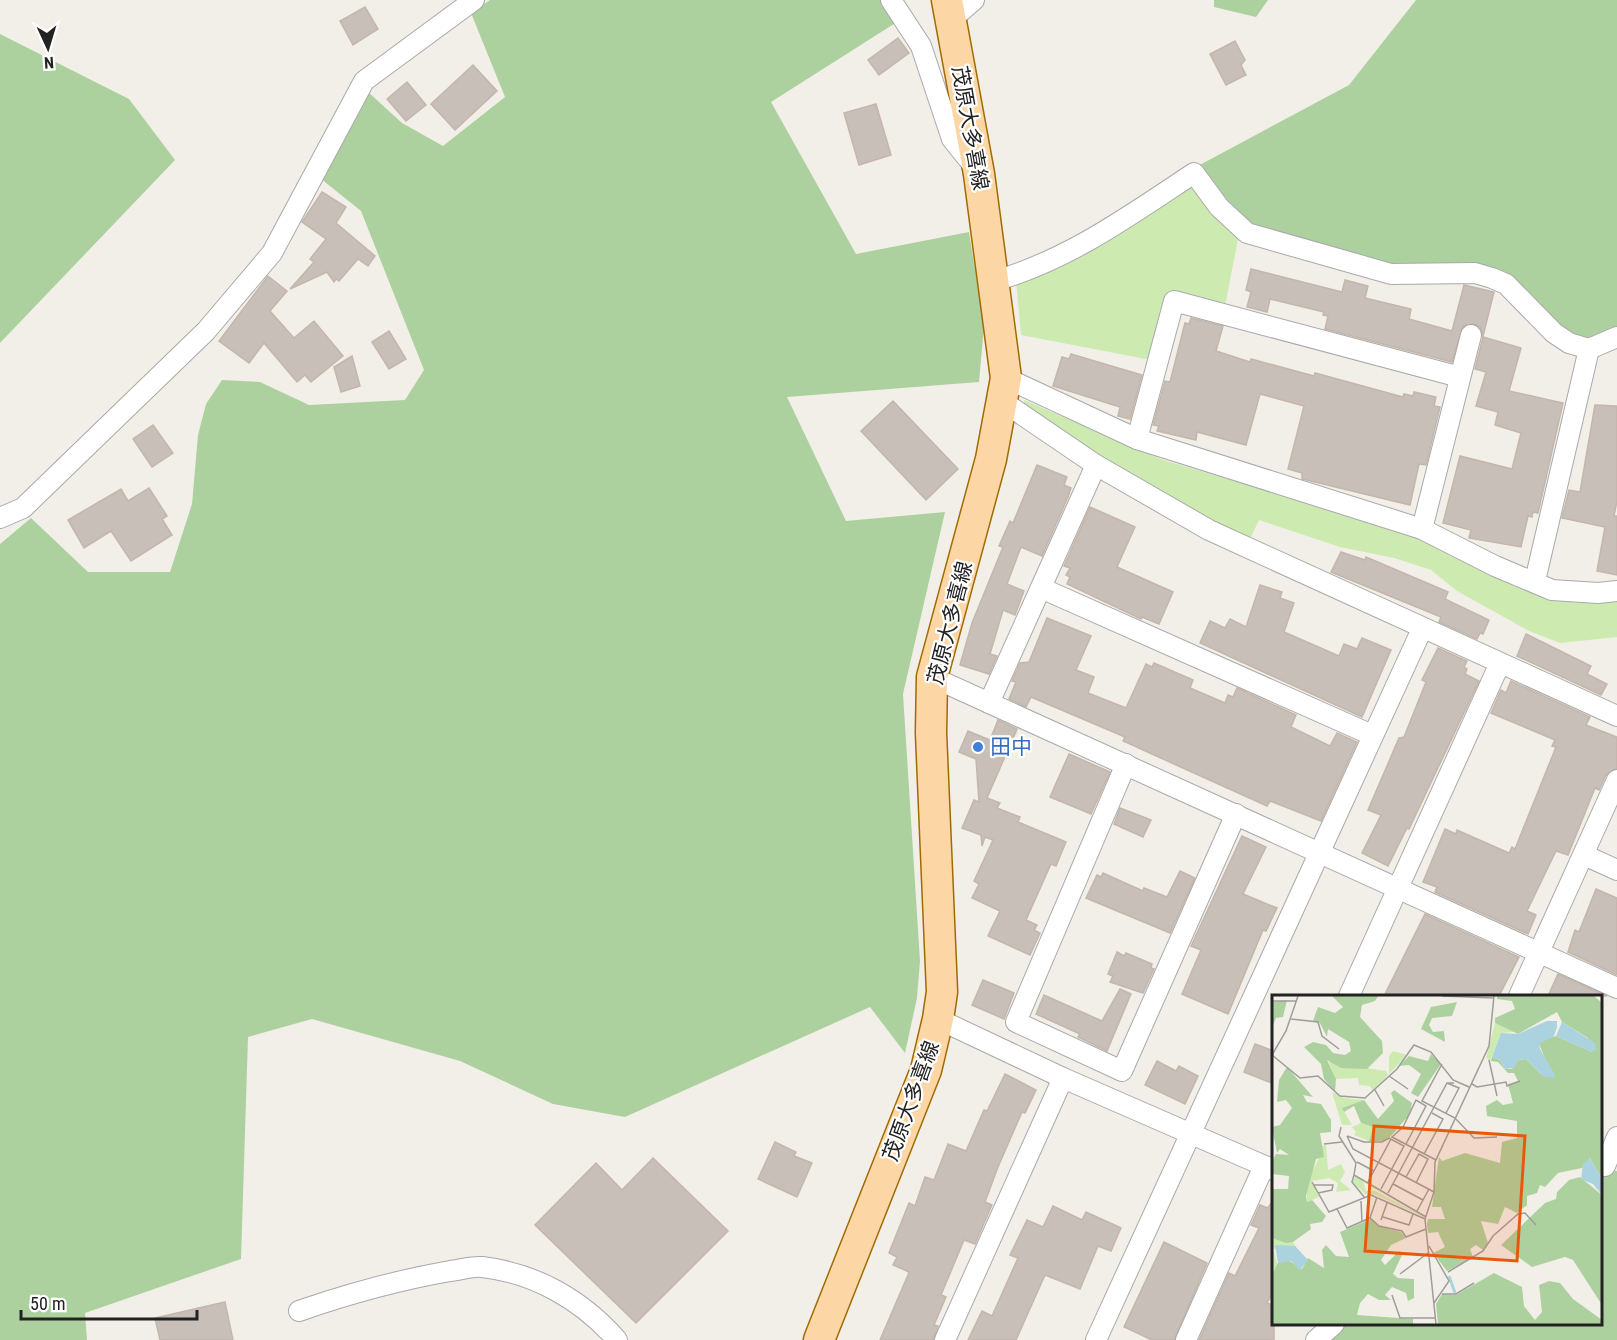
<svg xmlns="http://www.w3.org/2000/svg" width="1617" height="1340" font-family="'Roboto Condensed','Noto Sans JP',sans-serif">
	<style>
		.grass { fill: #cdebb0 }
		.forest { fill: #add19e }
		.building { fill: #c7bfb8; stroke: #c4b6ab; stroke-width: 1.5 }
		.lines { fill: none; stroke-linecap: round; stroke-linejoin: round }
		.minor-casing { stroke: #a9a9a9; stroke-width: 22 }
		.primary-casing { stroke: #a06b00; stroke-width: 33 }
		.minor { stroke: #fff; stroke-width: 20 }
		.primary { stroke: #fcd6a4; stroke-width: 30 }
		.shop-dot { fill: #3f7fe0; stroke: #fff; stroke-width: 2 }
		.labels { text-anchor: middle; stroke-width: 4.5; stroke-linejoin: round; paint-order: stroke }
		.street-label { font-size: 21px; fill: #222; stroke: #fff }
		.shop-label { font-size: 21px; fill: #366cbe; stroke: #fff; text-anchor: start }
		.inset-river { fill: none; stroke: #aad3df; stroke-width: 3 }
		.inset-road { fill: none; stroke: #9f9d99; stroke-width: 1.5 }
		.view { fill: #e8590c; fill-opacity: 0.15; stroke: #e8590c; stroke-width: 3 }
		.inset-edge { fill: none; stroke: #222; stroke-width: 3 }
	</style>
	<rect width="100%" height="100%" fill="#f2efe9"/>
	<g class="grass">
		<polygon points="1189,184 1239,234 1225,306 1170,293 1151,360 1021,335 1016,280"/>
		<polygon points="1024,400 1163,460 1416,535 1541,597 1577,603 1617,600 1617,637 1560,643 1529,631 1457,591 1431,570 1394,558 1340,547 1259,520 1249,541 1208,523 1023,410"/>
	</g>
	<g class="forest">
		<polygon points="490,0 883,0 897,22 771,102 856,254 969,232 984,326 979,382 787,397 846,521 945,512 903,694 920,961 917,998 905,1053 870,1007 625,1117 553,1104 460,1061 312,1019 248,1037 241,1259 85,1313 87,1340 0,1340 0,544 31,518 88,572 170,572 192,504 198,435 206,404 222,380 260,382 309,405 405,400 424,370 361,211 320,178 367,91 402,123 443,146 505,97 471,13"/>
		<polygon points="1214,0 1268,0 1256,17 1214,7"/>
		<polygon points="1416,0 1617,0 1617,329 1585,340 1565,334 1502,273 1400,267 1251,227 1196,167 1349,85"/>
		<polygon points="0,34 129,99 175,160 0,343"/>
		<polygon points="1601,1171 1617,1171 1617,1340 1326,1340 1344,1324 1600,1324"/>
	</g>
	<g class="building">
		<polygon points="365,7 378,29 353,45 340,21"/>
		<polygon points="898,38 909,53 879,75 868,60"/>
		<polygon points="1235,41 1245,60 1241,65 1246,75 1226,85 1210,54"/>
		<polygon points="473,65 497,91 455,130 431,104"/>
		<polygon points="407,82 426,105 406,121 387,99"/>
		<polygon points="876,104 891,155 859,165 844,113"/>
		<polygon points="322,192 346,207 336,223 375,256 368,266 358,259 339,281 336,279 334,282 327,272 290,289 314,262 310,259 326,239 302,222"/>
		<polygon points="1251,269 1342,292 1345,280 1368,286 1365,298 1411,309 1409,319 1452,331 1464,285 1494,292 1483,336 1480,327 1474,324 1463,326 1452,362 1325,329 1328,316 1323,315 1324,312 1270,299 1267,312 1247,307 1251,292 1246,290"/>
		<polygon points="268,276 287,291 270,311 294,338 314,321 343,356 311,382 305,375 297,382 264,343 249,363 219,341"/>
		<polygon points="1191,318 1223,326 1216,351 1250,362 1251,359 1314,376 1315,373 1403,397 1404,394 1413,396 1414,392 1436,397 1434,406 1440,407 1426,465 1419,464 1410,505 1302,479 1302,473 1288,469 1304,406 1260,394 1246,445 1197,432 1196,440 1157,431 1159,426 1153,425 1165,381 1170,382 1185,323 1189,324"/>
		<polygon points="389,331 406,359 389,369 372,342"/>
		<polygon points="1483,337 1521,348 1509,391 1563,403 1538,513 1533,512 1532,517 1528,516 1521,547 1469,538 1471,530 1443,523 1460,456 1512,469 1521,433 1495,425 1498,412 1476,406 1486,372 1475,369"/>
		<polygon points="1071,354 1142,375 1130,419 1118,416 1120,407 1053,386 1062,357 1069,359"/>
		<polygon points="352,356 360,386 341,392 334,367"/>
		<polygon points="893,401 958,469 926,500 861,431"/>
		<polygon points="1595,405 1617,406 1617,501 1614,516 1617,516 1617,575 1597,571 1605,527 1562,518 1569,490 1580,492"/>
		<polygon points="153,425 173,453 152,467 133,439"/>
		<polygon points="1037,465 1067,477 1064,485 1071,488 1068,497 1042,556 1021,547 1007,584 1024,591 1015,615 1003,610 990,654 997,656 989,674 960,665 972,623 1003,547 999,546 1010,521 1013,523"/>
		<polygon points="149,488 167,516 162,519 172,535 131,561 111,531 84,548 68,520 121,489 128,501"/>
		<polygon points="1090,507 1135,527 1117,567 1173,592 1159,624 1142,617 1141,619 1067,584 1070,577 1066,575 1070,568 1064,566"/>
		<polygon points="1341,552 1365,560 1366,557 1448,592 1445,599 1489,620 1483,634 1480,633 1477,639 1439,622 1441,617 1331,572"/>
		<polygon points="1260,585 1282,592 1280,598 1294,603 1284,632 1339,656 1344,644 1357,649 1362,638 1391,650 1362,717 1200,643 1210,621 1225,628 1230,619 1246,627"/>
		<polygon points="1047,618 1091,636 1076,670 1094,677 1088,693 1126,708 1146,664 1152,667 1154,663 1193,680 1190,688 1225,703 1228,695 1233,697 1237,688 1296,715 1291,727 1330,746 1337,733 1357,742 1321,821 1270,801 1267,806 1123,741 1125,737 1031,697 1026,707 1009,699 1016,682 1012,681 1020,663 1029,662"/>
		<polygon points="1526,634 1591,666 1587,674 1607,684 1601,695 1517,656"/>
		<polygon points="1438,648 1467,661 1464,667 1467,669 1465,674 1479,681 1409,829 1407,828 1388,866 1362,853 1381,815 1368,810 1399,738 1404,737 1426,682 1422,680"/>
		<polygon points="1511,681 1590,717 1586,725 1617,737 1617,768 1606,775 1599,790 1595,788 1568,855 1556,851 1527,911 1536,915 1528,934 1435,892 1437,887 1423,882 1445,829 1456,834 1457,830 1509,853 1512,847 1515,849 1556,747 1552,746 1555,740 1491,713 1501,690 1506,693"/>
		<polygon points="998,720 1017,729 987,798 1000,803 997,808 1020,817 1018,822 1066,842 1056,866 1051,864 1026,920 1037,925 1034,930 1040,933 1030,955 988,936 1000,911 972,898 979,884 974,881 993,840 985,837 982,846 981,835 962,828 974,800 979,802 976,759 959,752 968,731 990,740"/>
		<polygon points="1069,754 1110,772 1091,814 1050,797"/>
		<polygon points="1120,808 1151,820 1143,837 1114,824"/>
		<polygon points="1242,836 1266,847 1243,894 1277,908 1266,931 1263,930 1228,1014 1182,994 1201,950 1191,946"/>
		<polygon points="1180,871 1195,878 1170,933 1086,898 1097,875 1101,877 1103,873 1143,891 1144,888 1167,897"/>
		<polygon points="1596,889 1617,898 1617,975 1568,952 1575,930 1579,932"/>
		<polygon points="1425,914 1519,957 1499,996 1384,996"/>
		<polygon points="1117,952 1124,956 1126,953 1152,964 1151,968 1154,969 1143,993 1110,982 1113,976 1108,974"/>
		<polygon points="1558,974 1607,996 1548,996"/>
		<polygon points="983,980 1014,993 1004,1019 972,1005"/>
		<polygon points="1120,989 1131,994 1107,1051 1078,1037 1080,1034 1036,1014 1044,995 1102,1021"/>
		<polygon points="1255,1044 1274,1051 1274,1084 1244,1072"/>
		<polygon points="1157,1061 1176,1071 1179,1066 1198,1076 1185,1104 1145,1085"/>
		<polygon points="1005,1074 1036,1090 1025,1113 1022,1112 998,1167 985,1202 992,1205 975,1244 964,1240 941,1295 946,1297 934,1325 938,1326 933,1340 880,1340 908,1275 909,1272 893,1265 897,1257 889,1253 909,1203 915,1206 925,1177 934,1180 948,1144 966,1151 984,1110 987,1111"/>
		<polygon points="775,1142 796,1152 794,1156 812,1163 797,1197 758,1179"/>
		<polygon points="653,1158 728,1231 636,1323 535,1225 596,1163 622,1190"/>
		<polygon points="1274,1198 1274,1290 1267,1303 1274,1306 1274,1340 1199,1340 1229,1273 1235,1276 1259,1228 1251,1225 1260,1205 1268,1208"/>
		<polygon points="1053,1206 1082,1220 1086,1212 1121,1228 1111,1251 1098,1246 1080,1289 1045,1275 1016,1340 968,1340 982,1311 992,1316 1018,1258 1010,1255 1027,1220 1043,1227"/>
		<polygon points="1164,1242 1207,1263 1174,1340 1152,1340 1124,1327"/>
		<polygon points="225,1302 233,1340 160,1340 155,1318"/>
	</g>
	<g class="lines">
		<defs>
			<g id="minor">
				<polyline points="891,0 921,46 952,139 976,169"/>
				<polyline points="951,20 974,0"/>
				<path d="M995,281C1070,259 1129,216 1194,173L1219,207L1247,233L1391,274L1475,273L1492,278L1506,284L1554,333L1569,343L1589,349L1617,337"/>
				<polyline points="1006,378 1137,439 1422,529 1495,566 1552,590 1598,593 1617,591"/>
				<polyline points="1002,401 1096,465 1209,530 1617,716"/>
				<polyline points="1137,439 1174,301 1460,377"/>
				<polyline points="0,518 23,508 206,331 272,253 364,81 474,0"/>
				<polyline points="1422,529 1471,335"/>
				<polyline points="1535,581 1589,349"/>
				<polyline points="1041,588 1372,735"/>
				<polyline points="932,677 1617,988"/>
				<polyline points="989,703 1096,465"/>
				<polyline points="1126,764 1016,1022 1122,1071 1236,814"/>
				<polyline points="1584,855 1617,870"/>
				<polyline points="1349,996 1500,663"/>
				<polyline points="1519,996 1617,780"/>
				<polyline points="938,1019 1063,1078 1274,1170"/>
				<polyline points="1605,1166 1617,1137"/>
				<path d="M299,1311C348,1294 399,1280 450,1271C460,1270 472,1266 482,1267C535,1273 582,1300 617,1340"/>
				<polyline points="945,1340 1063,1078"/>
				<polyline points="1096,1340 1422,629"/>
				<polyline points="1186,1340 1264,1166"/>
				<polyline points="1316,1340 1334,1324"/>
			</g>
			<polyline id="primary" points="819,1340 926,1070 938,1019 942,992 931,733 932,677 991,459 1006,378 979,174 947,0"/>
		</defs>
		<use href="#minor" class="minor-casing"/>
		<use href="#primary" class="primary-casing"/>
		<use href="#minor" class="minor"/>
		<use href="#primary" class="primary"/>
	</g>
	<circle class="shop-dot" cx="978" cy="747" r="6"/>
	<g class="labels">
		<g class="street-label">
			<text transform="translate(970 128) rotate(80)" y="7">茂原大多喜線</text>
			<text transform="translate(950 623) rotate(-76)" y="7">茂原大多喜線</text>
			<text transform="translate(911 1101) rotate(-70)" y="7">茂原大多喜線</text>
		</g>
		<g class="shop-label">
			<text x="990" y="754">田中</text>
		</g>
	</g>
	<g transform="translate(1272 995)">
		<rect width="330" height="330" fill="#f2efe9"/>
		<path d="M223,28L243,37L229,38L218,66L214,63ZM121,56L135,60L117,79V61ZM56,65L69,73L80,71L114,76L116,80L101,96L98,91L87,90L86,83L64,84ZM60,97L72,103L92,105L70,113L80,130H70ZM89,128L101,132L97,146L82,140L84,137L80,132ZM54,150L56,175L69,169L73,177L68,186L79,195L64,197L66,188L57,183L40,186L47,202L35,207V186L51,156L49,151ZM83,181L91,186L94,196H103L152,222L104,200L93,199L81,187ZM0,243L21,247L24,252L1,254L6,271L0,280Z" fill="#cdebb0"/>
		<path d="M60,1H106L103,6L90,10L88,22L110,46L111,58L95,74L69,73L55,65L64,84L63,97L52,84L49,69L32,52L41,47L54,50L61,58L73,60L79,56L77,47L56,34L55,42L48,28L41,26L46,12L63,18L71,12ZM225,1H322L330,8V184L318,163L310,173L286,178L273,192L268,190L265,198L255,201V210L245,218L233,212L226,229L209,226L216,248L211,255L204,250L198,254L201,262L175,276L161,258L173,252L166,237L156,238L155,229L156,224H173L169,212H160L167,162L170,166L193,158L228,168L230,147L245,143V126L215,121L214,111L225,105L231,110L241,108L236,89L246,86L242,78H236L226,67L219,66L220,62L228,65L233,74H240L246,65L254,64L269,79L274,66L267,49L273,44L284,41L320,57L316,43L290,27L285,17L246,39L223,28V23L243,14L240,6L225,4ZM15,5L11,22L4,23L0,33V7ZM185,7L180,21L160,23L157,30L161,37L172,36L173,47L149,34L159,12ZM159,59L169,69L146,102L139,98L149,79L137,70L127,71L137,61L156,66ZM15,72L41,102L31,100L35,107L49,109L59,125V137L48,138L52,162L44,164L34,201L35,207L40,205L54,221L50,227L38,229L39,234L21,247L14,248L0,243V194H16L17,181L0,179V167L4,159L17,160L8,154L5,158L0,132L8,130L20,113L14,105L5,107L7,85ZM122,95L140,108L138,119L118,142L111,146H97L101,132L89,128L82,111L72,117L70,113L92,105L106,124L122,106L119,98ZM308,182L330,200V310L301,265L293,262L260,272L229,250L273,208L284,204L285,197L297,185ZM99,224L106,231L129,237L134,243L119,250L109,265L113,270L127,256L131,258L121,279L126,283L142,284V303L136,306L134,298L120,292L113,300L119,305H107L96,299L88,308L85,320L141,324V329H0V280L6,268L16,265L30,274L36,263L52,273L50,255L54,250L64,261L77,262L68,237ZM222,278L250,292L252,311L263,325L270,317L267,290L277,286L288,288L301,304L330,325V329H166L164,309L170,299L184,300Z" fill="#add19e"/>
		<path d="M275,26H285V32L282,41L267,49L268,54L283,80L281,83L272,82L254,64L246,65L242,73L233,74L228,65L220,62L229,38L246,39ZM290,27L323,48L324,55L320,57L284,41ZM318,163L330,184V200L321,189L309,184L311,169ZM3,250L23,251L36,265L28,275L19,266L6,268Z" fill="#aad3df"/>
		<path class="inset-river" d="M177,281L183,298"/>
		<path class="inset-road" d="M170,1L222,3M0,6H25M19,24L46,27L50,41L67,54M0,60L28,83L46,81L68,101L93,103L125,74L142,50L159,57L181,85L197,92M0,60L14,36L26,1M217,65L225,101M170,69L150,106L183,123L202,143L225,142M117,81L136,94M200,89L205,92L234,87L235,91L248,86M103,95L112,111M174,118L187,93L175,88M69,132L67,141L84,168L82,180L154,222M75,141L92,147H110L117,143L132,151L109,194M75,141L81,154L162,197M52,149L70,147M134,149L154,111L144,105L131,132L120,142L164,165M152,159L171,124L160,118M85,167L102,176M82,180L80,187L93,203M134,182L147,159L156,164L144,188M40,187L57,217L99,200L153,224M96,187L119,144M121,189L151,205M42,190H61L60,195L46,198M116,198L175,88H182M89,206L90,227M65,214L75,233L98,223L107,231L130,236L134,242L154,234M145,216L157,194M111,222L137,230L141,219M98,223L105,202M109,225L115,208M157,251L177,286L162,308M176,277L211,256L221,241L246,219L253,218L264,230M128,279L156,258M170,299H184L202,288M120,300L128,323H163M164,329L153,224L162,197L163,167L217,51L222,1"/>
		<path class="view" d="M102,131L253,141L245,266L93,256Z"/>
		<rect width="330" height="330" class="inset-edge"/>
	</g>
	<g transform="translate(48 48) rotate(176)" stroke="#ffffff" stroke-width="4.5" paint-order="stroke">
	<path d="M0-4.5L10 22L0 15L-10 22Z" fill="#222222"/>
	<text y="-9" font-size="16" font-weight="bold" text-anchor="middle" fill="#222222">N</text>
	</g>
	<path d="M21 1310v9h176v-9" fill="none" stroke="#222222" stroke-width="3"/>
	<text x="30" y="1310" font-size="18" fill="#222222" stroke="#ffffff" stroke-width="4.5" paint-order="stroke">50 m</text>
</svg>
